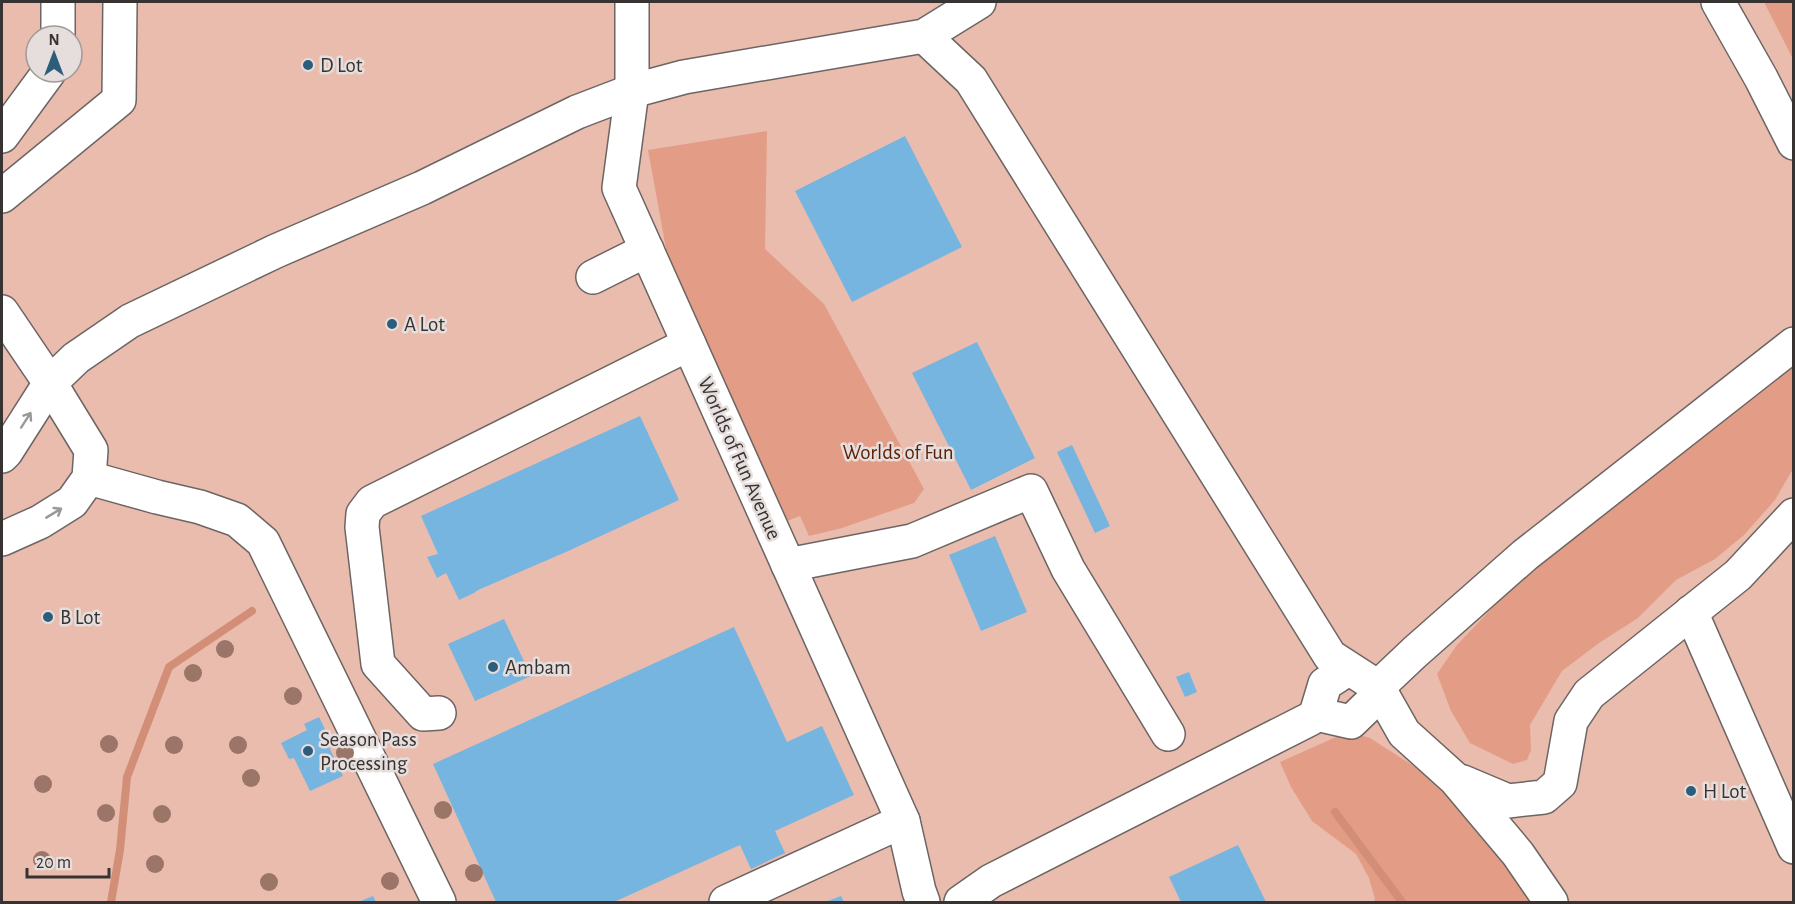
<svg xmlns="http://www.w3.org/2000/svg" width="1795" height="904" font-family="'Alegreya Sans',sans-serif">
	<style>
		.green { fill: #eabcad; fill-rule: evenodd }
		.forest { fill: #e39d86 }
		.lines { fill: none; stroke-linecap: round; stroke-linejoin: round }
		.stream { stroke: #d38e77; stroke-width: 8 }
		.building { fill: #77b5e1 }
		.minor-casing { stroke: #6c6563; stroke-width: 36 }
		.minor { stroke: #fff; stroke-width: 33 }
		.tree { fill: #9b7567 }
		.oneway { stroke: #9a9998 }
		.poi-dot { fill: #2e5d7c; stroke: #e6dedc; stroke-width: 2 }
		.labels { text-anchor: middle; stroke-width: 5; stroke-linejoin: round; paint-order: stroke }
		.poi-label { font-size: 21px; fill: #363332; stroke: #e6dedc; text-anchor: start }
		.park-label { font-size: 21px; fill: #5d1f08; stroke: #e6dedc }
		.street-label { font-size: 21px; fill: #363332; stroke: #e6dedc }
	</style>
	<rect width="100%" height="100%" fill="#e6dedc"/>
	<path class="green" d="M2,2H1793V902H2ZM36,36H72V72H36Z"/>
	<g class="forest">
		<polygon points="1764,2 1793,2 1793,59"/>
		<polygon points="767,131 765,249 824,304 924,489 914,503 842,528 809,536 800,516 787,521 669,265 648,150"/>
		<polygon points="1793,363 1793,469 1775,500 1744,535 1715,559 1676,580 1638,618 1599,643 1562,671 1530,725 1531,750 1527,760 1513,764 1470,743 1451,711 1437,674 1457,645 1496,604 1570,539"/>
		<polygon points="1353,733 1370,738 1426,774 1449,796 1541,902 1374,902 1375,899 1369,878 1356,854 1312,821 1291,787 1280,762 1336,737"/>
	</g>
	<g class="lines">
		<g class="stream">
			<polyline points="1335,812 1402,902"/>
			<polyline points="111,902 120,850 127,777 169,667 252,611"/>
		</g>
	</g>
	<g class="building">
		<polygon points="905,136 962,247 852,302 795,191"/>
		<polygon points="977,342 1035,458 971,490 912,373"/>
		<polygon points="640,416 679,500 566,552 478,590 474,593 459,600 446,573 437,578 427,557 438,554 421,516"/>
		<polygon points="1072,445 1110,526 1095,533 1057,452"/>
		<polygon points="995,536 1027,612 981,631 949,555"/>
		<polygon points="504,619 531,676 475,701 448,644"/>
		<polygon points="734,627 787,742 822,726 854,795 775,831 785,853 751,869 740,845 614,902 496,902 433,764"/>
		<polygon points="1189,672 1197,692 1185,697 1176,677"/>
		<polygon points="319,717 331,741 327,743 343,776 310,791 294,758 289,759 281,743 307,730 304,724"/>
		<polygon points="1238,845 1266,902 1181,902 1169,877"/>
		<polygon points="373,896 376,902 358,902"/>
		<polygon points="841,896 844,902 825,902"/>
	</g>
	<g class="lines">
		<defs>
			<g id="minor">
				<polyline points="632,2 632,91 619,188 903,821 919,891 923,902"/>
				<polyline points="1718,2 1761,78 1794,143"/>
				<polyline points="58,36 58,2"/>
				<polyline points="924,36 971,80 1330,656 1378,687 1404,733 1455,779 1518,854 1551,902"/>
				<polyline points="2,136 49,72"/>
				<polyline points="2,196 119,100 120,2"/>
				<polyline points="593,277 647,250"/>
				<polyline points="2,312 50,383 91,450 89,478 72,502 40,522 2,539"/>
				<polyline points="2,456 6,452 50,383 76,358 130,321 276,251 422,188 577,112 632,91 684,77 924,36 979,2"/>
				<polyline points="89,478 157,497 200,507 237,520 263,542 439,902"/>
				<polyline points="788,565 912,541 1031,491 1068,569 1168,734"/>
				<polyline points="1691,612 1794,847"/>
				<polyline points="1378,687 1415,652 1525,555 1794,344"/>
				<polyline points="439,713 423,714 378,664 362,527 363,514 372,502 689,344"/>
				<polyline points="1316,714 1351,722 1381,693"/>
				<polyline points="1463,782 1508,801 1544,797 1560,783 1571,721 1589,694 1738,575 1794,515"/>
				<polyline points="726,902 903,821"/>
				<polyline points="961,902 991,881 1310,719 1316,714 1325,684 1348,669"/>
			</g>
		</defs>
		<use href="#minor" class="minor-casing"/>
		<use href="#minor" class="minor"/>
	</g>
	<g class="tree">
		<circle cx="225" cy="649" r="9"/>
		<circle cx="193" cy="673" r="9"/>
		<circle cx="293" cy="696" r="9"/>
		<circle cx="109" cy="744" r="9"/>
		<circle cx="174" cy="745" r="9"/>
		<circle cx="238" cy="745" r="9"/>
		<circle cx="345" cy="753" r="9"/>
		<circle cx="251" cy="778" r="9"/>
		<circle cx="43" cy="784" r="9"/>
		<circle cx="443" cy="810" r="9"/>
		<circle cx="106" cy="813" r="9"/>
		<circle cx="162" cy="814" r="9"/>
		<circle cx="42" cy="860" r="9"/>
		<circle cx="155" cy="864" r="9"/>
		<circle cx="474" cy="873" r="9"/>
		<circle cx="390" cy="881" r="9"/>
		<circle cx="269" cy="882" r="9"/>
	</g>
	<defs><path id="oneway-shaft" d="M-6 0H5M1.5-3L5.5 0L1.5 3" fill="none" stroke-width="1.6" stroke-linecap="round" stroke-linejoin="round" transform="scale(1.5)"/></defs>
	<g class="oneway">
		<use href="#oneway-shaft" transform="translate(26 420) rotate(-57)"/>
		<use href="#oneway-shaft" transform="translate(54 513) rotate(-31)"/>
	</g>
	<g class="poi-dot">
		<circle cx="308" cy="65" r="6"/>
		<circle cx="392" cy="324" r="6"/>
		<circle cx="48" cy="617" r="6"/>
		<circle cx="493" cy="667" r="6"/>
		<circle cx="308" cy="751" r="6"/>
		<circle cx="1691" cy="791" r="6"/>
	</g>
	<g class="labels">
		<g class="poi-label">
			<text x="320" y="72">D Lot</text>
			<text x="404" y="331">A Lot</text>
			<text x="60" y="624">B Lot</text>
			<text x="505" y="674">Ambam</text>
			<text x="320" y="746">Season Pass<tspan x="320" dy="24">Processing</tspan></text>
			<text x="1703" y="798">H Lot</text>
		</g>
		<g class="park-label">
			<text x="898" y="459">Worlds of Fun</text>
		</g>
		<g class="street-label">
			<text transform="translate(740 458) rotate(66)" y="7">Worlds of Fun Avenue</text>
		</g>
	</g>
	<rect width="1795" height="904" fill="none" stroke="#363332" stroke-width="6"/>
	<g transform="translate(54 54)"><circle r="28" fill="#e6dedc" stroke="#a09a98" stroke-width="1.5"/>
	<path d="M0-4.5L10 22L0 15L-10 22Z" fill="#2e5d7c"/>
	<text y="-9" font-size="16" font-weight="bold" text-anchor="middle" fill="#363332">N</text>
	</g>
	<path d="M27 868v9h82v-9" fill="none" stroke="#363332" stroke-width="3"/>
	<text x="36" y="868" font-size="18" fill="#363332" stroke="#e6dedc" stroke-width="4.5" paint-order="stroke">20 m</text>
</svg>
